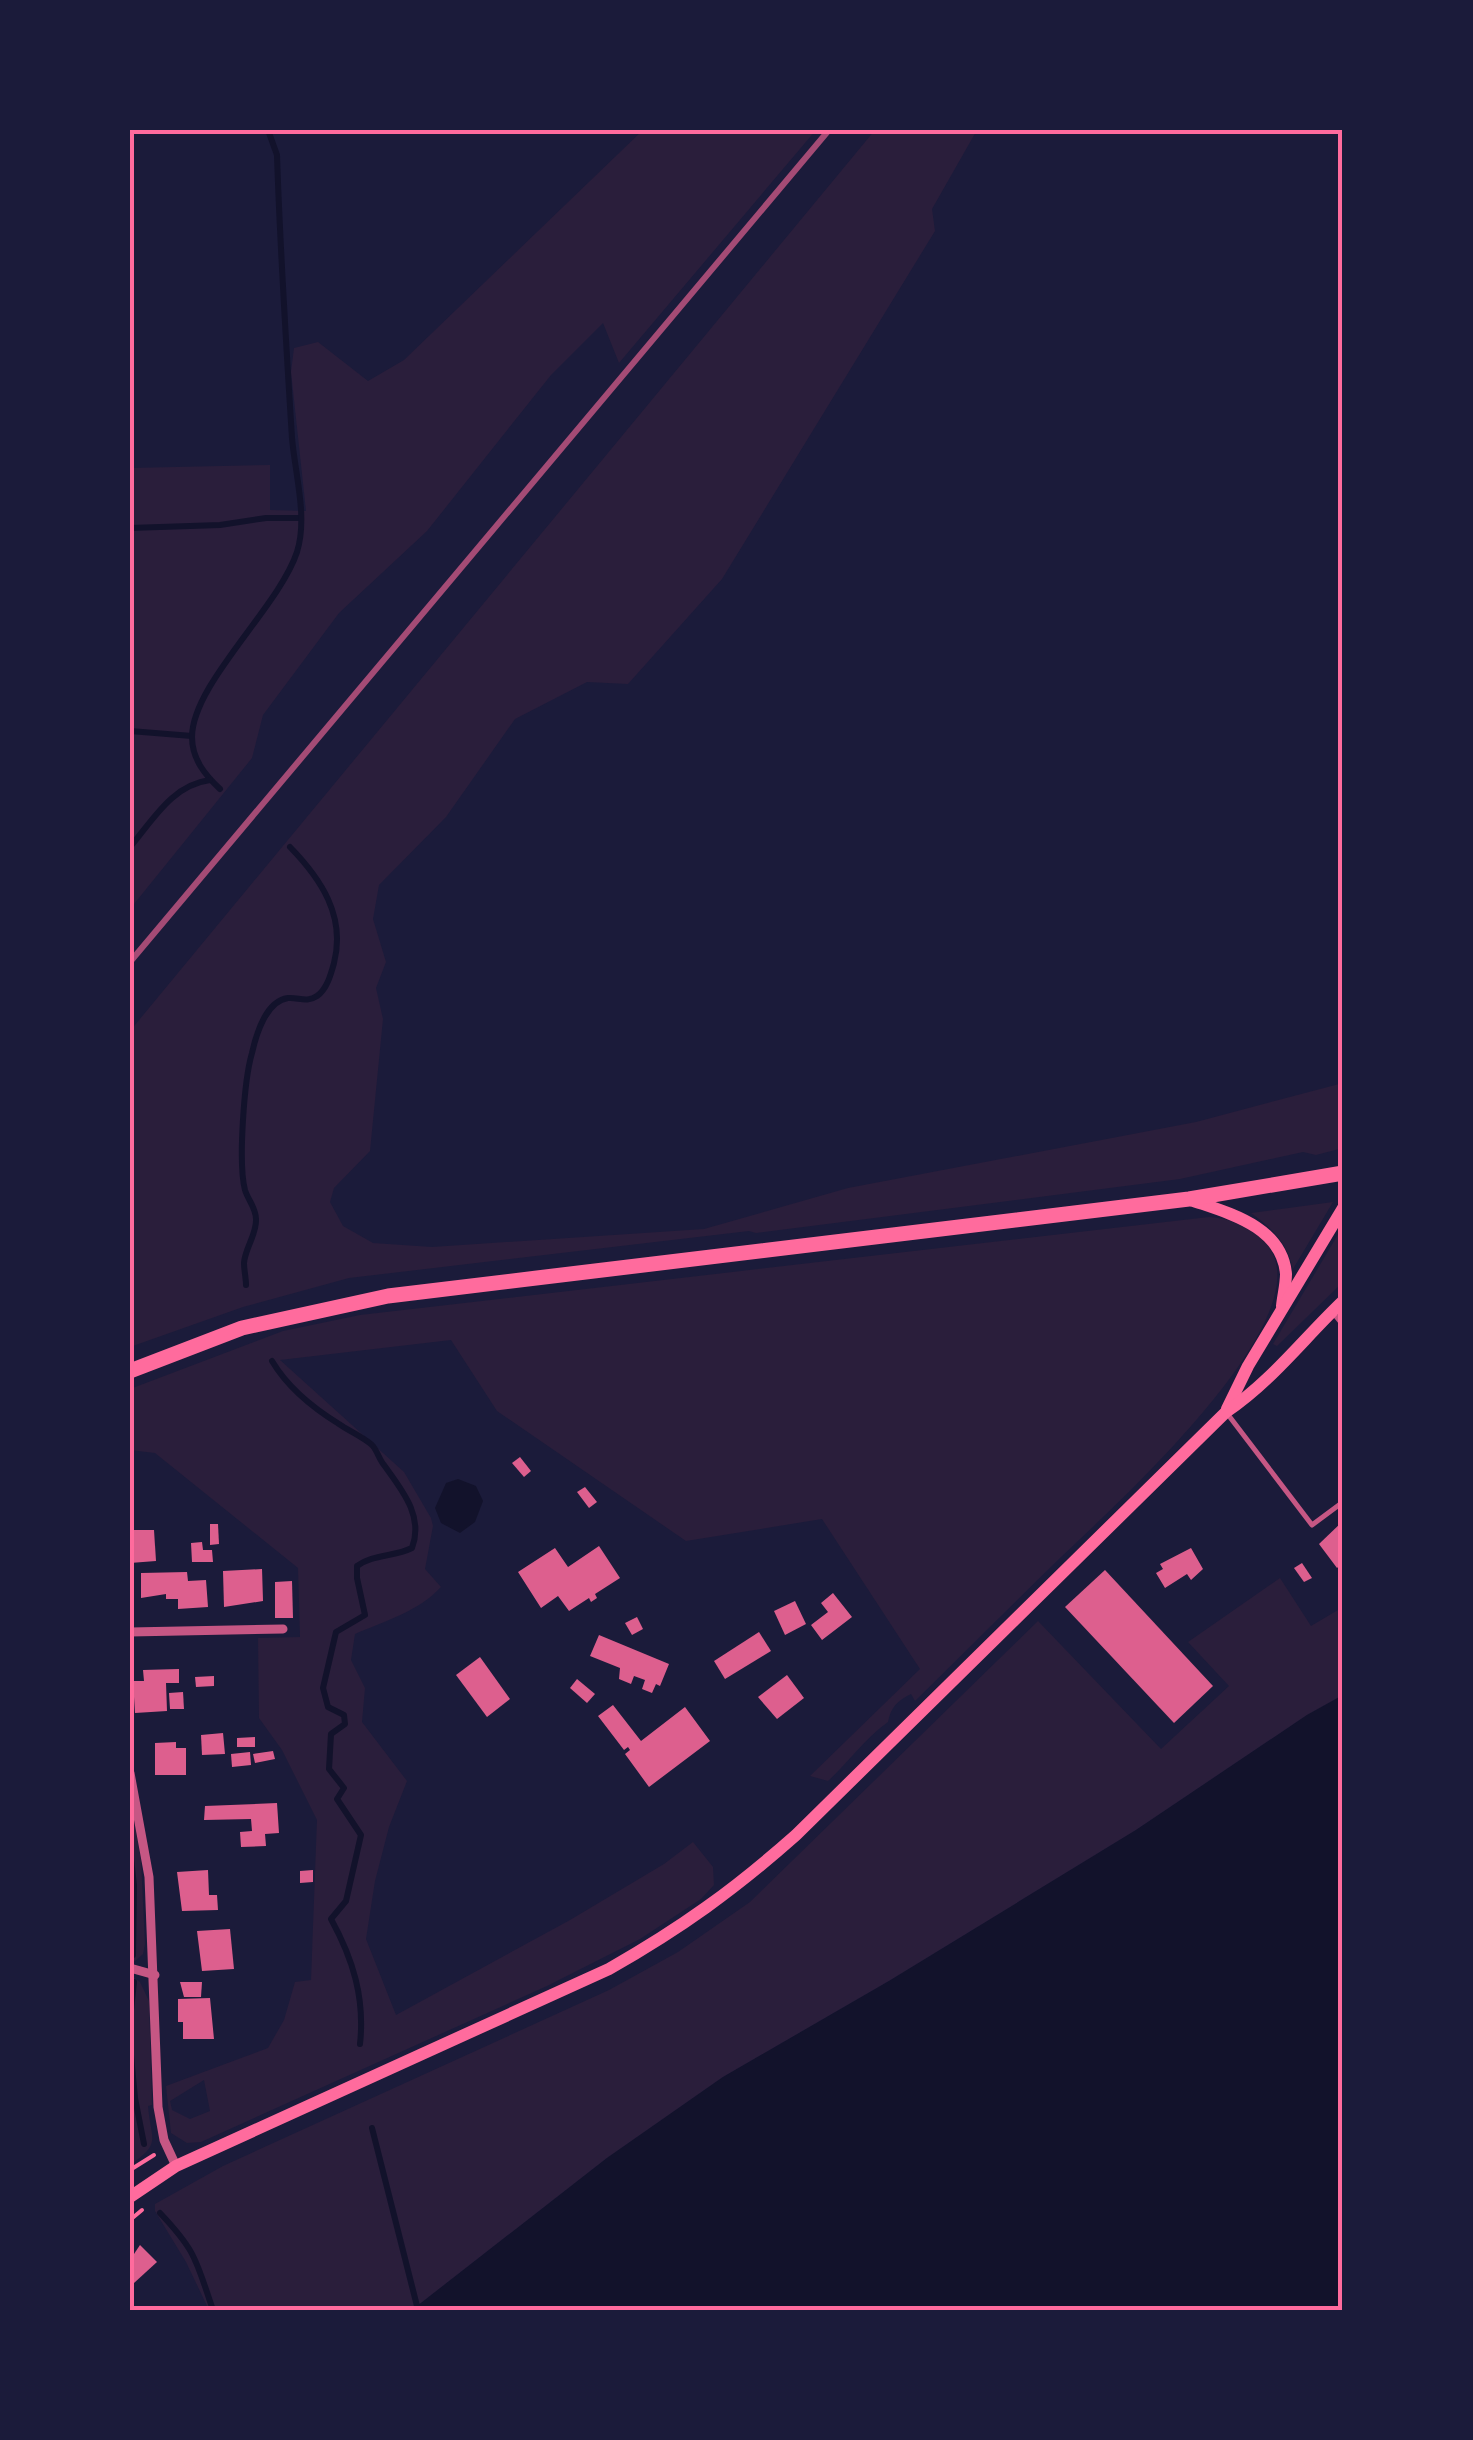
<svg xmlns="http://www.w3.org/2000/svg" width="1473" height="2440" font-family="Overpass,sans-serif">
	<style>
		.green { fill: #2a1e3b; fill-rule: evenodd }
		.water { fill: #12122b }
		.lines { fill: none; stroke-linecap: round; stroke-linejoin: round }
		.stream { stroke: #12122b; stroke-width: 6 }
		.building { fill: #dd5f8e }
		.path { stroke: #ff6b9d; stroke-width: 4 }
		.service { stroke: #c65784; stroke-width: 5 }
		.minor { stroke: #c65784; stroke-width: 9 }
		.secondary { stroke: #ff6b9d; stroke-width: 12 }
		.trunk { stroke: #ff6b9d; stroke-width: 15 }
		.rail { stroke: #a44b75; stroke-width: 6 }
		.neatline { fill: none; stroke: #ff6b9d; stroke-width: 4 }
	</style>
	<rect width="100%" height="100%" fill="#1b1b3a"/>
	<g class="green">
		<polygon points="643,130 816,130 619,363 603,323 551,375 427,531 339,613 263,715 252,758 130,909 130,468 270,465 270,510 306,511 291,372 294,348 318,342 368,381 404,360"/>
		<polygon points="875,130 977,130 932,209 935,231 722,579 628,684 587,682 515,719 446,817 379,885 373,919 386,962 376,988 383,1019 370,1151 334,1188 330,1202 343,1226 373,1243 432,1247 704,1229 848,1188 1196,1122 1343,1083 1343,1148 1316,1155 1303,1152 1180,1179 756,1233 749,1231 349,1278 243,1307 130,1347 130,1031"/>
		<path d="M1333,1202L1293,1269C1287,1243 1272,1228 1251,1213Z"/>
		<path d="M1209,1217C1229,1218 1242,1225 1258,1236C1347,1301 1103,1516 1057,1561C1010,1607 963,1654 915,1701L911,1694C897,1701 891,1707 888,1722C864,1739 849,1762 828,1781L810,1776L920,1669L822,1519L686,1541L497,1411L451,1340L280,1360L404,1472L431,1518L433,1526L425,1569L441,1587C419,1611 385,1621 355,1634L351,1660L365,1688L362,1722L407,1781L389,1827L375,1881L366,1939L396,2015L570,1920L664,1864L693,1842L713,1867L714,1885L701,1899L640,1939L547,1986L201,2142L187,2143L171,2133L166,2086L268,2048L284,2020L295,1982L311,1980L317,1820L282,1750L259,1718L258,1638L300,1637L298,1568L155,1453L130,1450V1389L283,1331L360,1315ZM204,2080L210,2111L190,2119L172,2110L170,2101Z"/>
		<polygon points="1343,1226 1343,1282 1277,1346 1273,1344"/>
		<polygon points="1280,1578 1311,1626 1343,1607 1343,1695 1307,1715 1136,1830 889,1981 723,2077 607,2158 412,2310 209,2310 186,2262 155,2211 155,2204 223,2166 609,1990 678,1952 750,1902 1038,1621 1161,1749 1229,1686 1188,1642"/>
		<polygon points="130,1796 141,1860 145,1944 143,1954 135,1961 130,1960"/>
		<path d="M130,1975L140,1982L149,2001L152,2105L148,2106C151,2141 162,2143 130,2165Z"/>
	</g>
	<g class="water">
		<polygon points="458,1479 476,1486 483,1501 475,1522 460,1533 441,1523 435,1508 446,1483"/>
		<polygon points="1343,1695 1343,2310 412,2310 607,2158 723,2077 889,1981 1136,1830 1307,1715"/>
	</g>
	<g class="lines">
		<g class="stream">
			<polyline points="130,528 220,525 266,518 301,518"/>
			<polyline points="130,731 192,736"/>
			<path d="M220,789C205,775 192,759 192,737C192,684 279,607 297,552C308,517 295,474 292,438C286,343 280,249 277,155L268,130"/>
			<path d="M130,847C153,820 172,785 210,780"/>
			<path d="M246,1285C246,1278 244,1270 244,1263C245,1248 257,1234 256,1219C256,1208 248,1200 245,1190C238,1164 244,1080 252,1053C256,1035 266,1001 288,998C298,997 307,1003 317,996C327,989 331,974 334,963C346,916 321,879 290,847"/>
			<path d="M272,1361C288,1388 313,1408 339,1424C349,1431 363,1437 372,1445C377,1450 379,1459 384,1465C402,1490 424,1516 412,1548C394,1557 373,1554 357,1566V1578L365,1615L336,1632L323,1688L328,1707L344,1715L345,1724L331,1734L329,1769L344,1788L337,1799L361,1835L346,1901L331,1919C353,1959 365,1998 360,2044"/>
			<polyline points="130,1850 134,1885 133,1955"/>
			<polyline points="130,2019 134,1982"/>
			<polyline points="130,2045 135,2098 144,2144"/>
			<polyline points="372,2128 418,2310"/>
			<path d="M160,2213C197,2252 196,2261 213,2310"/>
		</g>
	</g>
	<g class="building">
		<polygon points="520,1457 531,1471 524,1477 512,1463"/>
		<polygon points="585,1487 597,1502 589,1508 577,1492"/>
		<polygon points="1343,1521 1343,1563 1337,1568 1319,1544"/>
		<polygon points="210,1524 218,1524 219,1544 210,1545"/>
		<polygon points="130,1530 154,1530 156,1561 130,1563"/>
		<polygon points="202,1542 203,1550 212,1550 213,1562 192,1562 191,1543"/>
		<polygon points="599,1546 620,1578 595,1594 597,1598 591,1602 589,1598 569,1611 558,1596 541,1608 518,1572 555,1548 568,1567"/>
		<polygon points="1191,1548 1203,1569 1191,1580 1187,1574 1165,1588 1156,1573 1163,1569 1160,1564"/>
		<polygon points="1302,1563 1312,1578 1304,1582 1294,1568"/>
		<polygon points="262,1569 263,1601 224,1607 223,1571"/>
		<polygon points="1105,1570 1213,1686 1174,1723 1065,1607"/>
		<polygon points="187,1572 188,1581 206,1580 208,1607 178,1609 178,1599 166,1599 166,1594 141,1598 141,1573"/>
		<polygon points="292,1581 293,1618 275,1618 275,1582"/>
		<polygon points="833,1593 852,1617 822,1640 811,1625 828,1612 821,1603"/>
		<polygon points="795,1601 806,1624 785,1635 774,1611"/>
		<polygon points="637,1617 643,1629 632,1635 625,1623"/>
		<polygon points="759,1632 771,1651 725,1679 714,1661"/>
		<polygon points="599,1635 669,1664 660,1686 656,1684 652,1693 642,1689 645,1680 634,1676 631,1684 619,1679 620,1668 590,1656"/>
		<polygon points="480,1657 510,1699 487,1717 456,1675"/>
		<polygon points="179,1669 179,1683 166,1683 167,1711 135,1713 133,1681 144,1681 143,1670"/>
		<polygon points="787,1675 804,1698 777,1719 758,1697"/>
		<polygon points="214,1676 214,1686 196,1687 195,1677"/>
		<polygon points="577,1679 595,1694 587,1703 570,1688"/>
		<polygon points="183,1692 184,1709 170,1709 169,1693"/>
		<polygon points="613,1705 641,1741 685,1707 710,1741 649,1787 625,1754 630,1750 628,1747 624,1750 598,1716"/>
		<polygon points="223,1733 225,1754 202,1755 201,1735"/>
		<polygon points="255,1737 255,1747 237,1747 237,1738"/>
		<polygon points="176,1742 176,1748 186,1748 186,1775 155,1775 155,1743"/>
		<polygon points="273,1751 275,1759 255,1763 253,1754"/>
		<polygon points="250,1752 251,1765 232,1767 231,1754"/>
		<polygon points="277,1803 279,1833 265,1834 266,1846 241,1847 240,1832 252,1831 251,1819 204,1820 205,1806"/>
		<polygon points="208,1870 209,1895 217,1895 218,1910 182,1911 177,1872"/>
		<polygon points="313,1870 313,1882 300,1883 300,1871"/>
		<polygon points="230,1929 234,1969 202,1971 197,1931"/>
		<polygon points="180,1982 202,1982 201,1997 184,1997"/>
		<polygon points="210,1998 214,2039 183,2039 183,2022 178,2022 178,1999"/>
		<polygon points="140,2245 157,2262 134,2283 130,2278 130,2260"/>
	</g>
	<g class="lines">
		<g class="path">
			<polyline points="130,2170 154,2155"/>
			<polyline points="130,2220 142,2210"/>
		</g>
		<g class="service">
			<polyline points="1334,1314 1343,1325"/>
			<polyline points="1226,1412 1312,1525 1343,1502"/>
		</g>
		<g class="minor">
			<polyline points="130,1632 283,1629"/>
			<polyline points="130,1773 149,1877 158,2107 164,2140 176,2166"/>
			<polyline points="130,1968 155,1975"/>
		</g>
		<g class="secondary">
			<path d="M1191,1200C1228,1213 1282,1226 1286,1274C1286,1284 1283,1296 1282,1306"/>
			<polyline points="1227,1409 1248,1366 1343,1208"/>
			<path d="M130,2197L176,2166L609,1969C681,1928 734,1890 796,1835L1226,1412C1272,1381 1304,1338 1343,1301"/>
		</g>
		<polyline class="trunk" points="130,1371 242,1328 388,1296 1189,1199 1343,1173"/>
		<polyline class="rail" points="130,962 829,130"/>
	</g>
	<rect width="1473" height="2440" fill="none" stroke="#1b1b3a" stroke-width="265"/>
	<rect x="132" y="132" width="1208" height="2176" class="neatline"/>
</svg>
